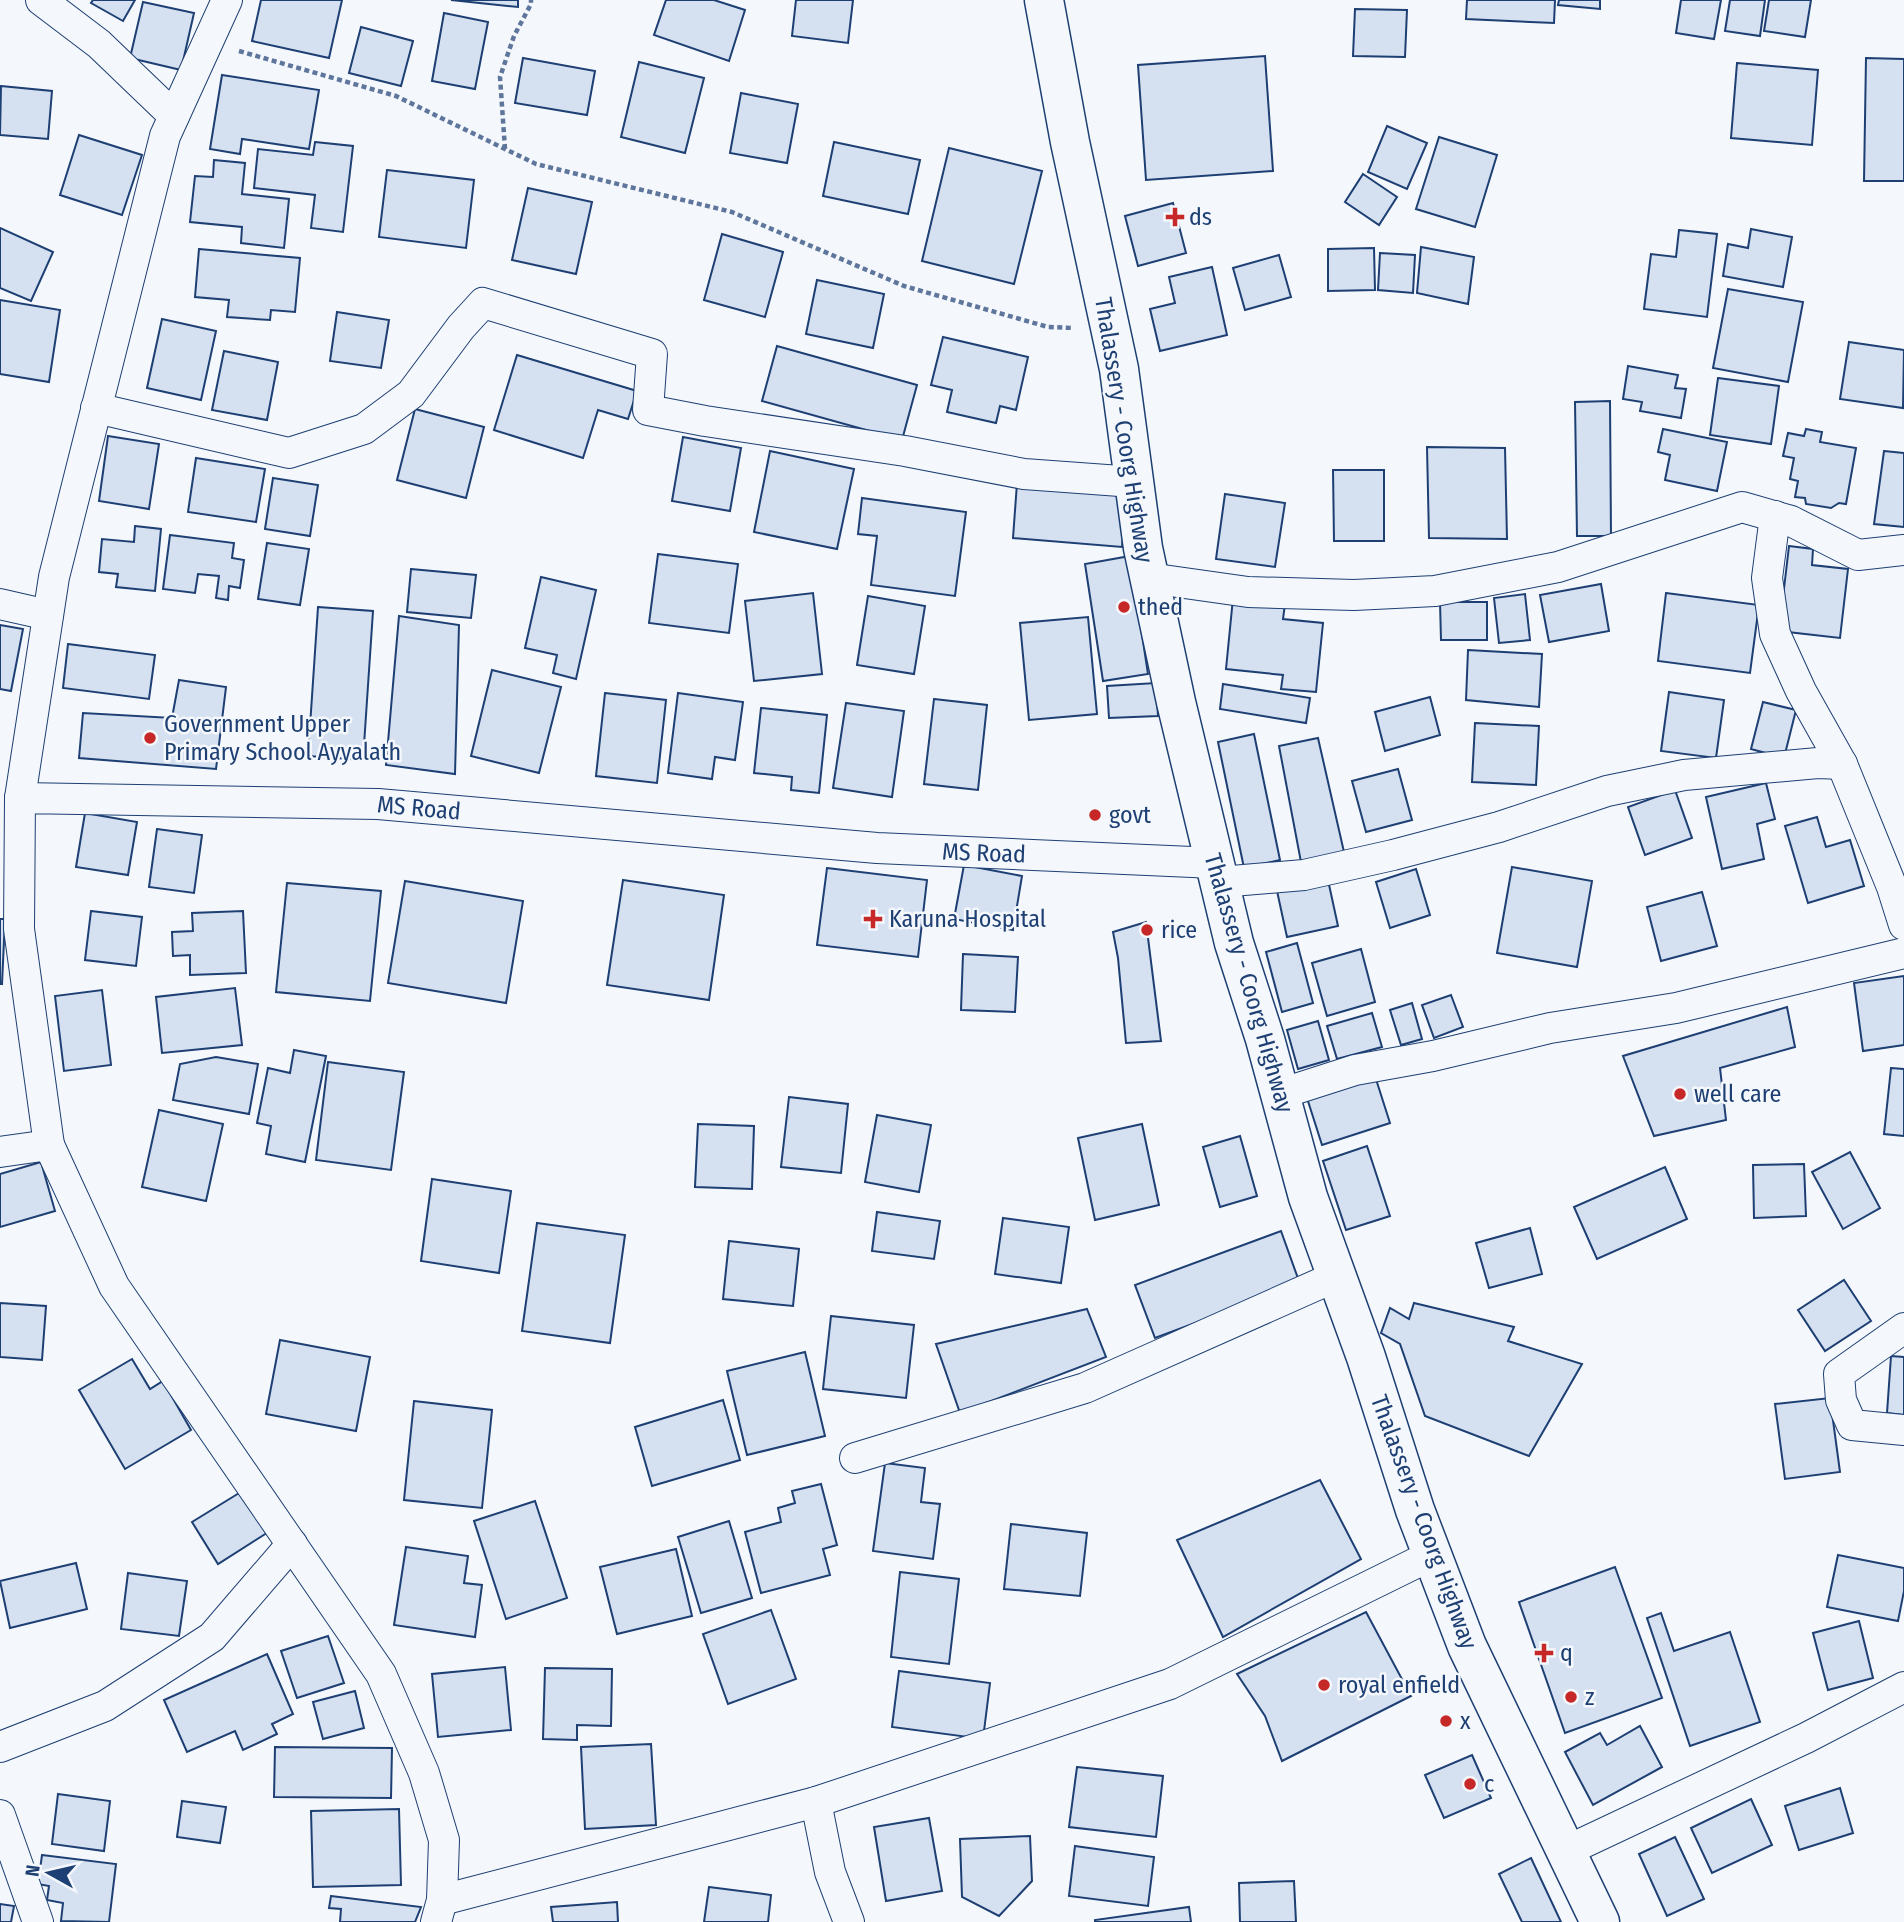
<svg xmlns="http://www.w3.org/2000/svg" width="1904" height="1922" font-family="'Fira Sans Condensed',sans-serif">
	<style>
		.building { fill: #d5e0f0; stroke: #1d3f73; stroke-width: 2 }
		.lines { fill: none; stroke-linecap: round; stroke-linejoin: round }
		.street-casing { stroke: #1d3f73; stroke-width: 32 }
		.primary-casing { stroke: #1d3f73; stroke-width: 41 }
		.path { stroke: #5e769c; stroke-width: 4.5; stroke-dasharray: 5 3.5; stroke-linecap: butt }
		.street { stroke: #f4f7fb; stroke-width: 30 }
		.primary { stroke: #f4f7fb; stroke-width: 38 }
		.poi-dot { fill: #c62828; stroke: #f4f7fb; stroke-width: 2.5 }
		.labels { text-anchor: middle; stroke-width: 5; stroke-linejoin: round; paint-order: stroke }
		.poi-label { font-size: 24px; fill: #1d3f73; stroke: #f4f7fb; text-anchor: start }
		.street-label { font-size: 24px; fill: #1d3f73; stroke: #f4f7fb }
	</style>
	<rect width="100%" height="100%" fill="#f4f7fb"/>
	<g class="building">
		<polygon points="93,0 135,0 123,21 91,3"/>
		<polygon points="261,0 342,0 329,58 252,41"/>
		<polygon points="451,0 518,0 518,7"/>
		<polygon points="666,0 714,0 745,10 729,61 654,35"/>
		<polygon points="796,0 853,0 848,43 792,36"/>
		<polygon points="1467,0 1555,0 1554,23 1466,19"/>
		<polygon points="1559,0 1600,0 1600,9 1558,5"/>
		<polygon points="1681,0 1721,0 1714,39 1676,33"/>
		<polygon points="1730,0 1765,0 1760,36 1725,31"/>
		<polygon points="1769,0 1811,0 1805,37 1764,31"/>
		<polygon points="143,2 194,13 181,70 130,58"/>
		<polygon points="1355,9 1407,10 1405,57 1353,56"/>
		<polygon points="444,13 488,22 475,89 432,81"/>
		<polygon points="361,27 413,41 401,86 349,73"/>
		<polygon points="1265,56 1273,171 1146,180 1138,65"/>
		<polygon points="523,58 595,71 587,115 515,103"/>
		<polygon points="1866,58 1904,59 1904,181 1864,181"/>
		<polygon points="639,62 704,78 685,153 621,137"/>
		<polygon points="1737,63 1818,70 1812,145 1731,138"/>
		<polygon points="222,75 319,90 309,149 242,139 240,154 210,149"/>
		<polygon points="1,86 52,91 48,139 0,135"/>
		<polygon points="741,93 798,104 787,163 730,153"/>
		<polygon points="1387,126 1427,143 1407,189 1368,172"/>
		<polygon points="79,135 142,155 122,215 60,195"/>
		<polygon points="1439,137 1497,155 1475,227 1416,209"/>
		<polygon points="315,142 353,146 343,232 311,228 315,195 254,188 258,149 313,155"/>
		<polygon points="834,142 920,160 908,214 823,196"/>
		<polygon points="949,148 1042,171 1014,284 922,261"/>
		<polygon points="214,160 245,163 242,194 289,199 284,248 241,243 242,227 190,222 195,176 213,177"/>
		<polygon points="387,170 474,180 466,248 379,237"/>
		<polygon points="1363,174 1397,197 1379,225 1345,202"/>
		<polygon points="528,188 592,202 576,274 512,260"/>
		<polygon points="1173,203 1186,253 1138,266 1125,216"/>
		<polygon points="0,228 53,252 31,301 0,288"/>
		<polygon points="1751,229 1792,237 1783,287 1723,276 1728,244 1748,248"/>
		<polygon points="1679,230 1717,234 1707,317 1644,309 1651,254 1676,257"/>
		<polygon points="722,234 783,252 765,317 704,300"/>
		<polygon points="1421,247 1474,257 1468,304 1417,293"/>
		<polygon points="1374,248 1375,290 1328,291 1328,249"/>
		<polygon points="199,249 300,258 295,312 271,310 270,320 227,317 229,300 195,297"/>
		<polygon points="1380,253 1415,255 1413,293 1378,290"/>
		<polygon points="1279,255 1291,297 1245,310 1233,268"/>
		<polygon points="1212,267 1227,335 1160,351 1150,309 1175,303 1169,277"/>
		<polygon points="817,280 884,294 873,348 806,334"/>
		<polygon points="1728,289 1803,302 1788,382 1713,368"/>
		<polygon points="0,300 60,310 49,382 0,374"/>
		<polygon points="337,312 389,320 381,368 330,361"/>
		<polygon points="162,319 216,331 201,400 147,388"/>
		<polygon points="943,337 1028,357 1016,410 1000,406 996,423 947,412 952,390 931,385"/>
		<polygon points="1849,342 1904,350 1903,408 1840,399"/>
		<polygon points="777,346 917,385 902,440 762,401"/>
		<polygon points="224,351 278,362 267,420 212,410"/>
		<polygon points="517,355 637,391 628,419 598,410 583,458 494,430"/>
		<polygon points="1628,366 1678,375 1675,388 1686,389 1681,418 1640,411 1642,402 1623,399"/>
		<polygon points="1718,378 1779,386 1771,444 1710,435"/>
		<polygon points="1610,401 1611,536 1577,536 1575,402"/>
		<polygon points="415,409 484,427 466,498 397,480"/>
		<polygon points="1663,429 1727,442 1717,491 1665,480 1670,455 1658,452"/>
		<polygon points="1806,429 1822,432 1820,442 1856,448 1846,504 1839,503 1831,508 1806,504 1805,498 1795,497 1798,481 1790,479 1794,458 1783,456 1788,433 1804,436"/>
		<polygon points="108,436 159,444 149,509 99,501"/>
		<polygon points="683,437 741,448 730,511 672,501"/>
		<polygon points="1427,447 1505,448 1507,539 1429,538"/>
		<polygon points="770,451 854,469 837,549 754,532"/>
		<polygon points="1884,451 1904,453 1904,527 1874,524"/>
		<polygon points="196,458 265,469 256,522 188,512"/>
		<polygon points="1333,470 1384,470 1384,541 1334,541"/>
		<polygon points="273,478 318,485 310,536 265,529"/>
		<polygon points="1017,483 1127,492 1122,547 1013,538"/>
		<polygon points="1225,494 1285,503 1275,567 1216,559"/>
		<polygon points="862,498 966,512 955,596 871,585 877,536 858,534"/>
		<polygon points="135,526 161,529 155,591 116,587 118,574 99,572 102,539 134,542"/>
		<polygon points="170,535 234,543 232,558 244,560 240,588 229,586 228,600 216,598 219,576 198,574 195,593 163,589"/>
		<polygon points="267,543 309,549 300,605 258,599"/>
		<polygon points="1789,546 1813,549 1812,565 1848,569 1840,638 1779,631"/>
		<polygon points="658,554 738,564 729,633 649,623"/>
		<polygon points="1130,556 1148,674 1103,681 1085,564"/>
		<polygon points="411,569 476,575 471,618 407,612"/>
		<polygon points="541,577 596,590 576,679 553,673 557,655 525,648"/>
		<polygon points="1601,584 1609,631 1549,642 1540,595"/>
		<polygon points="813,593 822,674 754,681 745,601"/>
		<polygon points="1666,593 1759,605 1750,673 1658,661"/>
		<polygon points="1525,594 1530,640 1499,643 1494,598"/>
		<polygon points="868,596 925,606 914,674 857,665"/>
		<polygon points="1233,598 1285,604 1283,619 1323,623 1316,692 1281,689 1283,675 1226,669"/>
		<polygon points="1440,602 1487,602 1487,640 1441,640"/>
		<polygon points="318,607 373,611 363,760 308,756"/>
		<polygon points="399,616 459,625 455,774 386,765"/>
		<polygon points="1088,617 1097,714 1029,720 1020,623"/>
		<polygon points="0,625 23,629 11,691 0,689"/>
		<polygon points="68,644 155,655 149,699 63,688"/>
		<polygon points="1468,650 1542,654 1539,707 1466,700"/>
		<polygon points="492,670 561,687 539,773 471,756"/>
		<polygon points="179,680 226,687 216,769 79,758 83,713 172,718"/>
		<polygon points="1156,683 1158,716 1109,718 1107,686"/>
		<polygon points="1223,684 1310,698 1306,723 1220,709"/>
		<polygon points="1669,692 1724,700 1716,758 1661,751"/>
		<polygon points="605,693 666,700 657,783 596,776"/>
		<polygon points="678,693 743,702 735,760 715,757 712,779 668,773"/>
		<polygon points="1430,697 1440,735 1385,751 1375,712"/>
		<polygon points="934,699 987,705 978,790 924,784"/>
		<polygon points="1763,702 1796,710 1784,758 1751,749"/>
		<polygon points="846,703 904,711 892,797 833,788"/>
		<polygon points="761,708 827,715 819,793 791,790 792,777 754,773"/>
		<polygon points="1475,723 1539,726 1536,785 1472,782"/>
		<polygon points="1254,734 1280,860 1244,868 1218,742"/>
		<polygon points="1318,738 1344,852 1301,862 1279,746"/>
		<polygon points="1398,769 1412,820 1366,832 1352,781"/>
		<polygon points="1766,783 1775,819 1757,824 1764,859 1722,869 1706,797"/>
		<polygon points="1675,790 1692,838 1645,855 1628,807"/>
		<polygon points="85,813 137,822 128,875 76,867"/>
		<polygon points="1817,817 1826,847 1850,840 1864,886 1808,903 1785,826"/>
		<polygon points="157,829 202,835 194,893 149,887"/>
		<polygon points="964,865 1022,876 1013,930 954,919"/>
		<polygon points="1512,867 1592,881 1577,967 1497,953"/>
		<polygon points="827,868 927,880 918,957 817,945"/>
		<polygon points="1416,869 1430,915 1390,928 1376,882"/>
		<polygon points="623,880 724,895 709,1000 607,985"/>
		<polygon points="1328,880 1338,926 1287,937 1277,891"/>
		<polygon points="405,881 523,901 506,1003 388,983"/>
		<polygon points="287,883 381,891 370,1001 276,992"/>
		<polygon points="1702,892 1717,946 1661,961 1647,907"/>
		<polygon points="91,911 142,917 136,966 85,960"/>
		<polygon points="243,911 246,973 190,975 190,955 173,956 172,932 193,931 192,913"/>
		<polygon points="0,919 5,919 2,984 0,984"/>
		<polygon points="1146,922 1161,1041 1126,1043 1118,958 1113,932"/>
		<polygon points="1297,943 1313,1003 1282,1012 1266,952"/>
		<polygon points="1361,949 1375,1002 1327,1016 1312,963"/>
		<polygon points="963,954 1018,957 1015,1012 961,1010"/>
		<polygon points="1904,976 1904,1045 1863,1051 1854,983"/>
		<polygon points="235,988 242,1045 162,1053 156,997"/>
		<polygon points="102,990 111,1065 64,1071 55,996"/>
		<polygon points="1451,995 1463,1027 1434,1038 1422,1005"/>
		<polygon points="1412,1003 1422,1039 1401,1045 1390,1010"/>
		<polygon points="1787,1007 1795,1047 1720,1068 1726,1120 1654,1136 1623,1056"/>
		<polygon points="1372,1013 1382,1047 1337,1059 1327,1026"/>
		<polygon points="1318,1021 1329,1060 1298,1069 1287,1030"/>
		<polygon points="294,1050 326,1056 305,1162 266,1154 271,1126 257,1123 268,1068 290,1073"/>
		<polygon points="216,1057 258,1064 249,1114 173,1100 180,1064"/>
		<polygon points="328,1062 404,1072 391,1170 316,1160"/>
		<polygon points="1891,1068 1904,1069 1904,1136 1884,1134"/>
		<polygon points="1375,1076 1390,1123 1322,1145 1307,1098"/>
		<polygon points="789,1097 848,1104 841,1173 781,1167"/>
		<polygon points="159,1110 223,1124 206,1201 142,1187"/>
		<polygon points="877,1115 931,1125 919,1192 865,1182"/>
		<polygon points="698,1124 754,1126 752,1189 695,1187"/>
		<polygon points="1142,1124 1159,1205 1095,1220 1078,1138"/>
		<polygon points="1240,1136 1257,1196 1220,1207 1203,1147"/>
		<polygon points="1367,1146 1390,1216 1346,1230 1323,1161"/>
		<polygon points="1850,1152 1880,1208 1843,1229 1812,1172"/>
		<polygon points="41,1162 55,1211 0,1227 0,1174"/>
		<polygon points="1804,1164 1806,1216 1754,1218 1753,1165"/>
		<polygon points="1665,1167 1687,1219 1597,1259 1574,1207"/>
		<polygon points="432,1179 511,1191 499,1273 421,1261"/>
		<polygon points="877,1212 940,1221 934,1259 872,1251"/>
		<polygon points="1003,1218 1069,1227 1061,1283 995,1274"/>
		<polygon points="537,1223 625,1235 610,1343 522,1331"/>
		<polygon points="1530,1228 1542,1274 1489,1288 1476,1243"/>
		<polygon points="1281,1231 1300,1284 1155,1338 1135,1285"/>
		<polygon points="729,1241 799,1249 793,1306 723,1299"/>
		<polygon points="1844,1280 1871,1321 1825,1351 1798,1310"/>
		<polygon points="0,1303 46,1306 42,1360 0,1357"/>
		<polygon points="1414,1303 1514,1327 1508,1341 1582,1364 1529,1456 1425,1416 1400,1344 1381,1333 1390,1308 1409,1319"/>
		<polygon points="1087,1309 1106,1357 960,1413 936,1344"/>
		<polygon points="831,1316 914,1325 906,1398 823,1389"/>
		<polygon points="280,1340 370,1357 356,1431 266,1414"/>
		<polygon points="805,1352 825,1436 747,1455 727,1371"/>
		<polygon points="1891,1356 1904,1357 1904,1415 1887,1413"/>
		<polygon points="132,1359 150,1389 163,1381 191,1430 125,1469 79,1390"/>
		<polygon points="1830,1398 1840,1472 1785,1479 1775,1404"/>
		<polygon points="723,1400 740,1460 652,1486 635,1427"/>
		<polygon points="414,1401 492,1410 482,1508 404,1500"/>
		<polygon points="885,1463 925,1468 921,1502 940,1504 933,1559 873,1551"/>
		<polygon points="1320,1480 1361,1559 1223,1637 1177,1540"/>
		<polygon points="821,1484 837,1545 823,1549 830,1575 761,1593 745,1532 781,1522 778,1508 795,1503 792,1491"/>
		<polygon points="244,1490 270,1531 218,1564 192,1522"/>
		<polygon points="535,1501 567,1598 506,1619 474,1521"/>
		<polygon points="729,1521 752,1598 701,1613 678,1537"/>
		<polygon points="1011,1524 1087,1533 1080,1596 1004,1589"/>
		<polygon points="406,1547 468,1556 464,1583 482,1585 475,1637 394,1625"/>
		<polygon points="676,1549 692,1616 617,1634 600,1567"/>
		<polygon points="1838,1555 1904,1568 1904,1591 1898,1621 1827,1607"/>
		<polygon points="76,1563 87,1609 10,1628 0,1581"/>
		<polygon points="1615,1567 1662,1698 1565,1733 1519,1602"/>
		<polygon points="900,1572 959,1579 949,1664 891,1657"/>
		<polygon points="128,1573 187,1581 179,1636 121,1629"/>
		<polygon points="771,1610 796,1679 728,1704 703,1634"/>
		<polygon points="1366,1612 1411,1696 1282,1761 1265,1716 1237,1674"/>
		<polygon points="1661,1613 1674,1651 1730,1632 1760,1722 1690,1746 1647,1618"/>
		<polygon points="1859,1621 1873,1678 1828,1690 1813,1633"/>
		<polygon points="328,1636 344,1683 297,1698 281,1651"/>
		<polygon points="267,1654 293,1714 272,1724 277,1734 243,1750 235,1731 187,1752 164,1700"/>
		<polygon points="505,1667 511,1730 438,1737 432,1674"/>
		<polygon points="545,1668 612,1669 611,1726 577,1725 577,1740 543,1739"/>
		<polygon points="899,1671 990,1683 983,1739 892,1727"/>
		<polygon points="355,1691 364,1728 323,1739 313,1702"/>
		<polygon points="1640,1726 1662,1767 1593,1805 1565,1752 1600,1733 1607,1745"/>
		<polygon points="651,1744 656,1825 585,1829 581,1747"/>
		<polygon points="275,1747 392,1748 391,1798 274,1797"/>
		<polygon points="1472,1755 1491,1798 1444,1818 1425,1775"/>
		<polygon points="1077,1767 1163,1776 1156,1837 1069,1827"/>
		<polygon points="1840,1788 1853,1833 1799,1850 1785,1806"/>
		<polygon points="58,1794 110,1801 104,1851 52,1844"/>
		<polygon points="1751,1799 1772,1845 1712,1873 1691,1828"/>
		<polygon points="182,1801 226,1807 220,1843 177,1837"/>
		<polygon points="399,1809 401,1885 313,1887 311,1811"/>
		<polygon points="929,1818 942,1891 886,1901 874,1827"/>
		<polygon points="1030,1836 1032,1881 999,1916 962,1897 960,1839"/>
		<polygon points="1675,1837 1704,1899 1667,1916 1639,1854"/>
		<polygon points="1075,1846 1154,1857 1148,1906 1069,1896"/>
		<polygon points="42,1855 116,1864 109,1922 61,1921 63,1903 47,1900 49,1886 38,1884"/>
		<polygon points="1531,1858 1561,1922 1522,1922 1499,1874"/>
		<polygon points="1294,1881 1296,1922 1240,1922 1239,1883"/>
		<polygon points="709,1887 771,1895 768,1922 704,1922"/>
		<polygon points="331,1896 421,1907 415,1922 340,1922 341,1909 329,1908"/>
		<polygon points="617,1902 618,1922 553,1922 551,1907"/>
		<polygon points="0,1904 14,1906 11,1922 0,1922"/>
		<polygon points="1189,1907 1191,1922 1095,1922 1095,1920"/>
	</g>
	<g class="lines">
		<defs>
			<g id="street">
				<polyline points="41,0 99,44 174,116"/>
				<polyline points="96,408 289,453 364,429 411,394 461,327 483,303 652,354 648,410 705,421 905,451 1024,474 1134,482"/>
				<polyline points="1775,516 1767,578 1775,634 1801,691 1842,764 1892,887 1904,925"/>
				<polyline points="1149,578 1248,592 1354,595 1435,591 1558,567 1742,507 1791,521 1858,555 1904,550"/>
				<polyline points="0,604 48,615"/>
				<polyline points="20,798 54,577 165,136 227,0"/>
				<polyline points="1220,882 1304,875 1393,855 1499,827 1607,791 1684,775 1818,763 1842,764"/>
				<polyline points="1280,1094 1355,1070 1433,1056 1550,1028 1676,1008 1904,953"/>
				<polyline points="49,1145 114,1286 381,1674 424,1773 444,1840 442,1900 436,1922"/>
				<polyline points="0,1152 49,1145 19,929 20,798 378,804 877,848 1215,863"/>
				<polyline points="1904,1328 1839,1374 1841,1400 1852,1425 1904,1430"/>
				<polyline points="855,1458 1085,1388 1337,1276"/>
				<polyline points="0,1747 105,1706 212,1637 292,1544"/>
				<polyline points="816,1802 830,1872 849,1922"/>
				<polyline points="0,1815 38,1922"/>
				<polyline points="1566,1851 1806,1738 1904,1687"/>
				<polyline points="442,1900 816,1802 1170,1684 1432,1555"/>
			</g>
			<polyline id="primary" points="1044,0 1070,142 1119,369 1143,548 1176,702 1234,943 1265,1039 1308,1197 1366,1357 1415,1510 1467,1646 1600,1922"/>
		</defs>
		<use href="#street" class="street-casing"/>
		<use href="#primary" class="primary-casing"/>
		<g class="path">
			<polyline points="239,51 396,96 536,164 732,212 904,286 1048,327 1074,328"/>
			<polyline points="505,149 500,77 514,36 531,4 531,0"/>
		</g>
		<use href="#street" class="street"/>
		<use href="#primary" class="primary"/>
	</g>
	<g class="poi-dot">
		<path d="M1171.5 206.5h7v7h7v7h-7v7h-7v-7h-7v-7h7z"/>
		<circle cx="1124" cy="607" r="7"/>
		<circle cx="150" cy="738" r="7"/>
		<circle cx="1095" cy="815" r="7"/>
		<path d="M869.5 908.5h7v7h7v7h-7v7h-7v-7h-7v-7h7z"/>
		<circle cx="1147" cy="930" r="7"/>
		<circle cx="1680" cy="1094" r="7"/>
		<path d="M1540.5 1642.5h7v7h7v7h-7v7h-7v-7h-7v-7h7z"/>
		<circle cx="1324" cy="1685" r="7"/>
		<circle cx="1571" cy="1697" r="7"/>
		<circle cx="1446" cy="1721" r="7"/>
		<circle cx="1470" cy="1784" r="7"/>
	</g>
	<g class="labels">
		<g class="poi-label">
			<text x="1189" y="225">ds</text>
			<text x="1138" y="615">thed</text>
			<text x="164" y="732">Government Upper<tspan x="164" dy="28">Primary School Ayyalath</tspan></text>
			<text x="1109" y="823">govt</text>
			<text x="889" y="927">Karuna Hospital</text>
			<text x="1161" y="938">rice</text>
			<text x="1694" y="1102">well care</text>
			<text x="1560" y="1661">q</text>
			<text x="1338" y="1693">royal enfield</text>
			<text x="1585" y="1705">z</text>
			<text x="1460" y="1729">x</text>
			<text x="1484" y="1792">c</text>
		</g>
		<g class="street-label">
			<text transform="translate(1124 430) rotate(81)" y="8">Thalassery - Coorg Highway</text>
			<text transform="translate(419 808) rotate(5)" y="8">MS Road</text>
			<text transform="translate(984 853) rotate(2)" y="8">MS Road</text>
			<text transform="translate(1249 983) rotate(74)" y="8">Thalassery - Coorg Highway</text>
			<text transform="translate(1424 1522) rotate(70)" y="8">Thalassery - Coorg Highway</text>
		</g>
	</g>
	<g transform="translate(49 1873) rotate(278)" stroke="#f4f7fb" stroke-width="5" paint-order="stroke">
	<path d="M0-5L12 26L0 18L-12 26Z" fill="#1d3f73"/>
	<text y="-10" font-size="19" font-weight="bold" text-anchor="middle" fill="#1d3f73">N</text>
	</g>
</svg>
